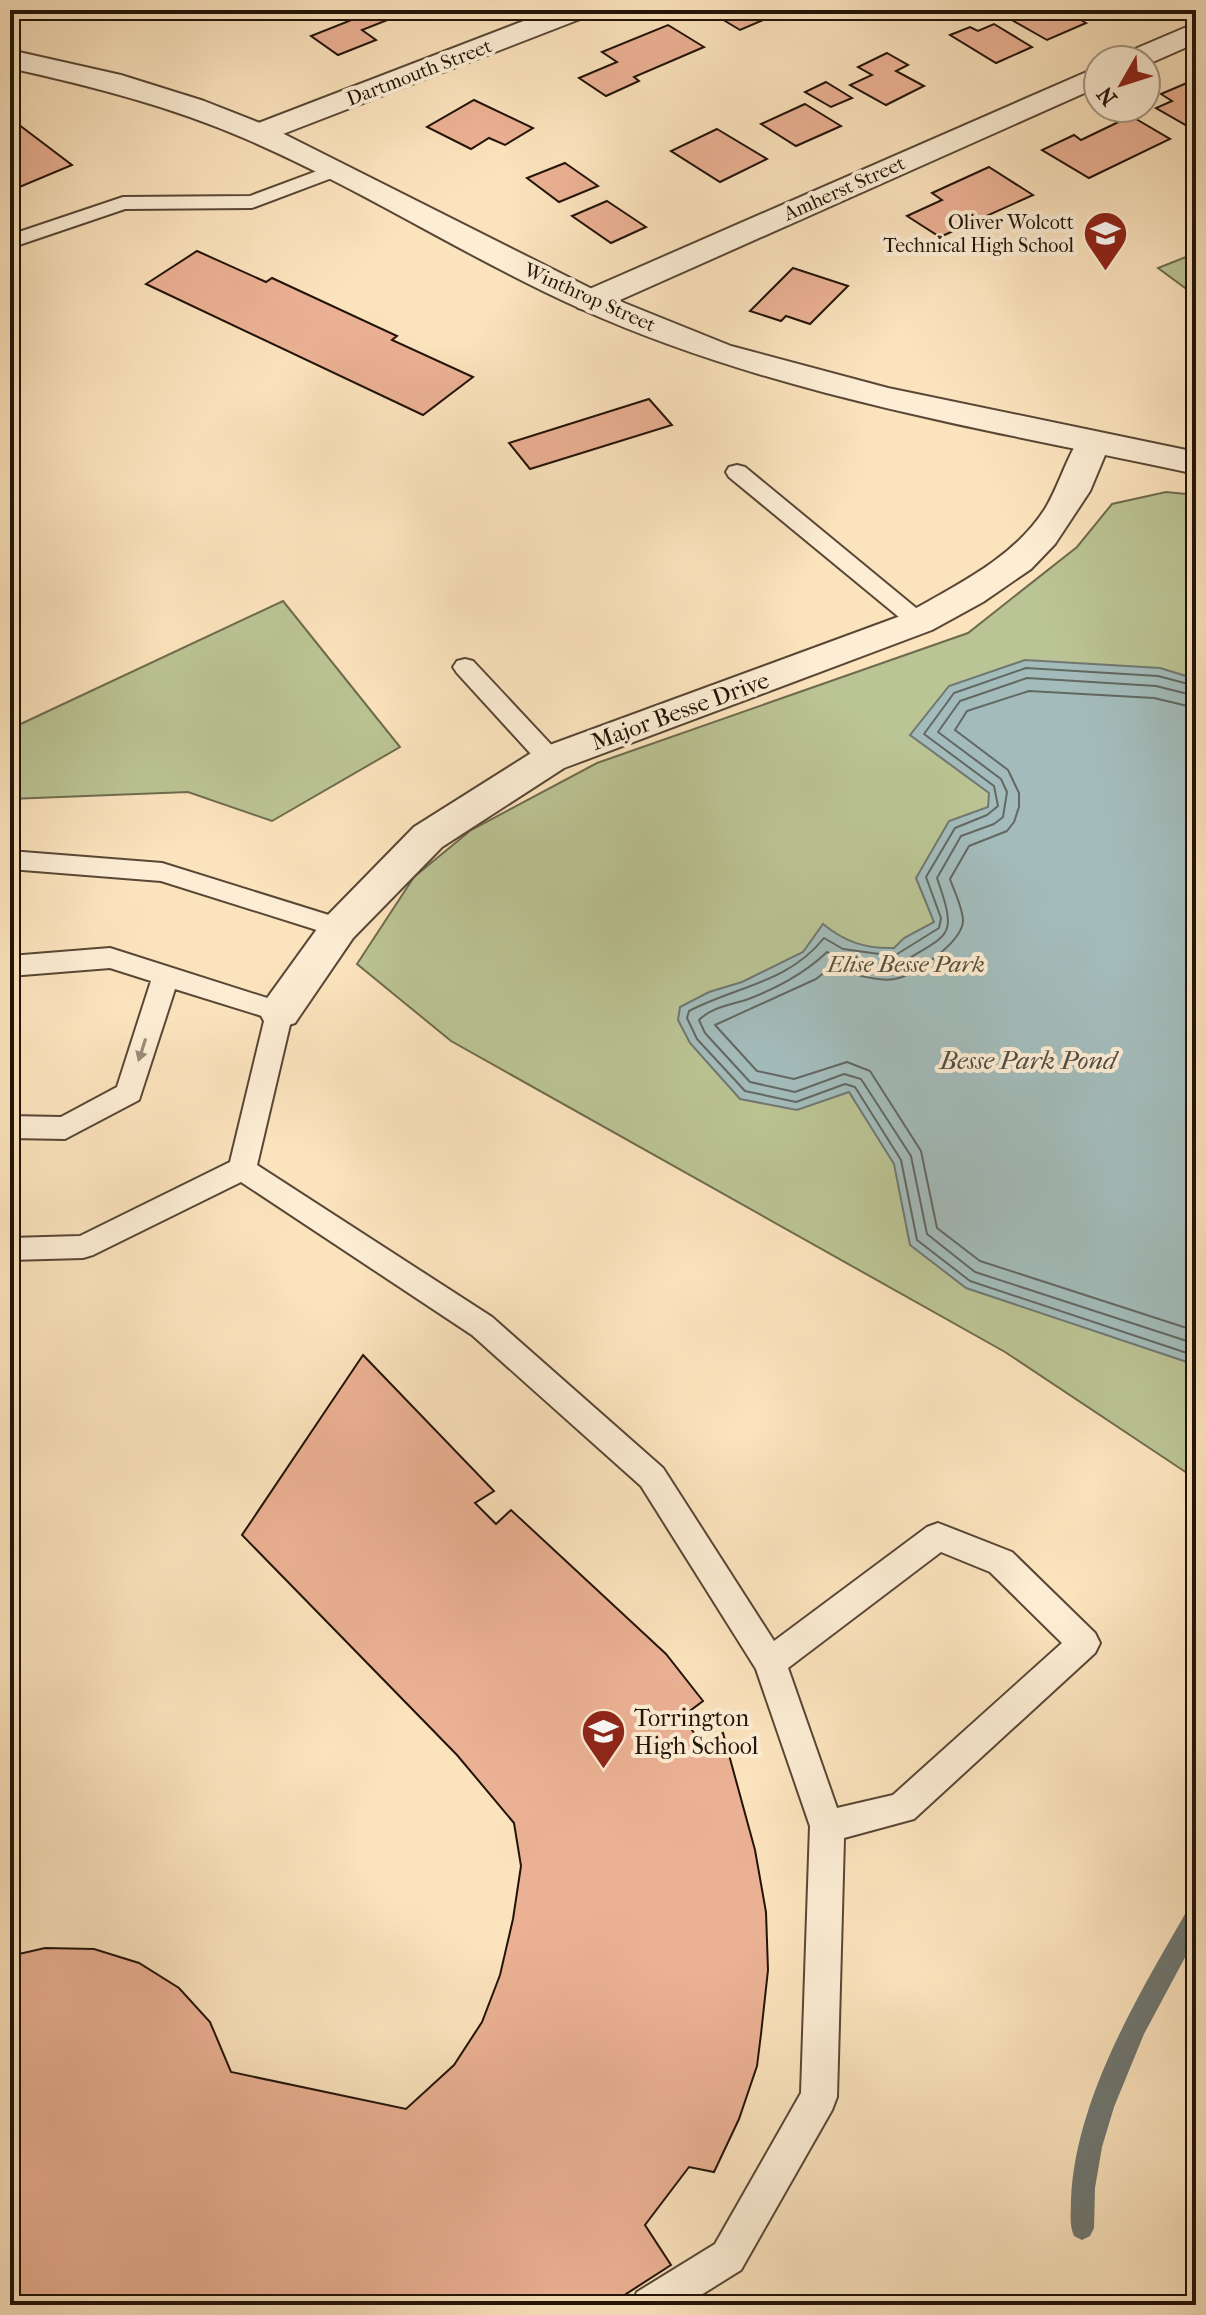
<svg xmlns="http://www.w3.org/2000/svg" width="1206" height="2315" font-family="'IM FELL French Canon',serif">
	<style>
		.green { fill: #bbc494; stroke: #6e6c4e; stroke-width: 2 }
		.water { fill: #a3bcbb; stroke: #6f7873; stroke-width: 2 }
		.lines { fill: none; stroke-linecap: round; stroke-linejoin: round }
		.shore { stroke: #626862; stroke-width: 2 }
		.stream { fill: #6f7873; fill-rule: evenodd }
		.building { fill: #ebb194; stroke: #221308; stroke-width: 2 }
		.service-casing { stroke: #584735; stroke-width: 4 }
		.minor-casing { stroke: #584735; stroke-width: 4 }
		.tertiary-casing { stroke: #584735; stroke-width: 4 }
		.service { fill: #fcedd4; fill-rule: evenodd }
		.minor { fill: #fcedd4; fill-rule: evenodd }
		.tertiary { fill: #fcedd4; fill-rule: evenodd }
		.oneway { fill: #9a8b78 }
		.labels { text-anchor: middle; stroke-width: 8; stroke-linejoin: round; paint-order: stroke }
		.far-street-label { font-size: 20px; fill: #221308; stroke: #fcedd4 }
		.far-poi-label { font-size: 20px; fill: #221308; stroke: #fcedd4; text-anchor: end }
		.street-label { font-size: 24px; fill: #221308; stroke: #fcedd4 }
		.park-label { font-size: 24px; font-style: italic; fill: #585139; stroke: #fcedd4 }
		.poi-label { font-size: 24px; fill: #221308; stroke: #fcedd4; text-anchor: start }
		.water-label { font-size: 26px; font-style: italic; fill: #4f4e47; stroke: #fcedd4 }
	</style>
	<rect width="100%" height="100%" fill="#fbe3bd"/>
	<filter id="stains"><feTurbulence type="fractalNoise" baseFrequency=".0025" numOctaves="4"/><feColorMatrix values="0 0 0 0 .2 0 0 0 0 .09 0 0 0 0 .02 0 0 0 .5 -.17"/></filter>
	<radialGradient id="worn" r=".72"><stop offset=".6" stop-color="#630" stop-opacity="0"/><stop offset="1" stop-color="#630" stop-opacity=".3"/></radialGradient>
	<g class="green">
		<polygon points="1196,253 1196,296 1158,268"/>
		<polygon points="1166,492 1196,495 1196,1479 1005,1352 451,1041 357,964 414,877 471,830 597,763 968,633 1077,547 1112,504"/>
		<polygon points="283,601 400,747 272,821 188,792 10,799 10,729"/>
	</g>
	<path class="water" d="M1025,660L1160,668L1196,679V1365L966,1288L910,1245L894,1164L849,1092L797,1110L740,1099L690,1043L678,1020L680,1007L709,992L742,982L803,952L823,924C845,942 866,949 894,948L904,938L934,922L916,878L949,821L988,807L989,793L910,735L949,686Z"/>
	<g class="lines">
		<g class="shore">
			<path d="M1196,686L1158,676L1026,668L954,693L924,734L994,786L998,806L987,815L955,828L926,877L941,918L939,928L894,956L843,949L824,938C788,983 737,986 689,1011L687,1018L697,1039L745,1091L796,1102L845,1084L855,1087L901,1160L917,1240L970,1281L1196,1356"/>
			<path d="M1196,696L1156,686L1027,678L960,701L938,732L1001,779L1007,792L1003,817L994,824L961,836L937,878C959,941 949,932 897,966L841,959L827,952C805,973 779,987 751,998C733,1005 713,1006 699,1020L705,1033L750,1082L795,1092L844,1074L861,1079L911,1156L927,1234L975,1272L1196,1344"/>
			<path d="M1196,708L1154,698L1029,691L967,711L955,730L1008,770L1019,793V807L1014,822L1007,831L969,846L950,879C954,891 963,908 963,921C962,942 917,973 899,978C879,984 850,972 830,968L816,979L715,1025L757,1071L794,1079L847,1062L870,1071L921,1151L937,1228L980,1261L1196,1331"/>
		</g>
		<path class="stream" d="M1196,1905V1937L1144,2034L1114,2107L1102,2147L1095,2188L1094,2228L1090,2236L1082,2240L1074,2236C1069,2225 1071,2213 1071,2200C1075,2099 1139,1994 1188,1909Z"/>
	</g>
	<g class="building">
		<polygon points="332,10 385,10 395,17 362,30 376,40 338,55 311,36 349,21"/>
		<polygon points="707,10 782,10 784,11 740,30"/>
		<polygon points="1031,10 1064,10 1086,23 1047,40 1010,19"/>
		<polygon points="994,24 1032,47 996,63 950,35 970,27 978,31"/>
		<polygon points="668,25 704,47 634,77 639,81 606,96 579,78 617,62 602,52"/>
		<polygon points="887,53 908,65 896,71 924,86 886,105 850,85 872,75 858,67"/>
		<polygon points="1196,79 1196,131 1156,108 1172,101 1161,94"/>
		<polygon points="826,82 852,98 831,107 805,92"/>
		<polygon points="474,100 533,128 505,145 489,138 471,149 427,127"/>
		<polygon points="805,104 841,126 796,146 761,124"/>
		<polygon points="1131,116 1170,139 1089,178 1042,150 1074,135 1081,140"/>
		<polygon points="10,118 72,165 10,191"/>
		<polygon points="717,129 767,159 720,182 671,151"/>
		<polygon points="565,163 598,186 559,202 527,178"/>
		<polygon points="989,167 1033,195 940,237 907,216 942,200 932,193"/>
		<polygon points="607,201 646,227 611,243 572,216"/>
		<polygon points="197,251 266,282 272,278 397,336 392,340 473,377 423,415 146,284"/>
		<polygon points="793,268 848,286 810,324 786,316 781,321 750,311"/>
		<polygon points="649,399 672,425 530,469 509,443"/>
		<polygon points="363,1355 494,1491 475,1503 496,1524 511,1510 666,1654 703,1701 683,1716 701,1744 723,1733 755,1850 766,1912 768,1970 761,2034 757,2066 739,2119 714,2172 689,2167 645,2225 671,2265 609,2305 10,2305 10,1956 45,1948 94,1949 139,1963 179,1988 210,2022 231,2072 406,2109 454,2065 482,2022 500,1975 513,1919 521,1866 514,1823 457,1755 242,1535"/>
	</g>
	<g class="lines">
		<defs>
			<g id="service">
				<polygon points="333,165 343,171 340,175 252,208 125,209 10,248 10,235 123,197 250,196"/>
				<polygon points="737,465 745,467 927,617 931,622 927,627 911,627 729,477 726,472 729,467"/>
				<polygon points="465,659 473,661 559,753 562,759 559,765 550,767 541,765 457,673 453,667 457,661"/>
				<polygon points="10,851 162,863 348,921 352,928 348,935 339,937 161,881 10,869"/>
				<path d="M110,948L289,1005L293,1012L257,1165L492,1317L663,1468L774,1641L927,1527L938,1523L1012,1552L1095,1633L1100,1643L1095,1653L914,1819L844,1838L837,2097L832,2110L741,2270L685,2305H631L637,2292L715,2244L801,2093L810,1826L756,1669L641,1486L472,1335L241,1182L93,1255L83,1258L10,1260V1238L80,1236L230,1162L265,1017L175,989L139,1100L65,1139L10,1138V1116L61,1117L117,1087L151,981L110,968L10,976V956ZM941,1552L990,1572L1062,1643L893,1795L837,1808L788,1668Z"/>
			</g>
			<g id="minor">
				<polygon points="552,10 592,10 588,16 270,139 259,142 248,139 244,133 248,127"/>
				<polygon points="1196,23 1196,43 1146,65 1146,60 1118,60 1123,54"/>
				<polygon points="1098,67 1098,87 602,308 590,311 578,308 574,301 578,294"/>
				<path d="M1093,433L1105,436L1110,443L1090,491L1055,544L1031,569L983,602L932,630L564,768L442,847L353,938L295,1023L280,1028L265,1023L259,1012L265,1001L325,918L414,827L536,750L906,614C956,585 1013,559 1045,509C1059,486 1066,458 1081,436Z"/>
			</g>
			<path id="tertiary" d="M10,50L121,75L204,101L270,127L602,294L731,346L888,388L1196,452V474C988,429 774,396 579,308C466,257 360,188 246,139C170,106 91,86 10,68Z"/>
		</defs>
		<use href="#service" class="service-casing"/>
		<use href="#minor" class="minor-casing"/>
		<use href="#tertiary" class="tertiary-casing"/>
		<use href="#service" class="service"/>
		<use href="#minor" class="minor"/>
		<use href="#tertiary" class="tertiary"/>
	</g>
	<defs><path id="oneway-solid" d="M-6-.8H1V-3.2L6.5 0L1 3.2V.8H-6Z" transform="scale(2)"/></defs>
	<use class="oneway" href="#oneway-solid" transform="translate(142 1050) rotate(108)"/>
	<defs>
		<symbol id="school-pin" viewBox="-11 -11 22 30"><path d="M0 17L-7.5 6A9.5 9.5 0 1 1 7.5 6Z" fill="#8f2418" stroke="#fcedd4"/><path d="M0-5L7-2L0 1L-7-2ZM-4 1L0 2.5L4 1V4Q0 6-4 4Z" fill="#fff"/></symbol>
	</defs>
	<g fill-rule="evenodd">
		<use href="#school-pin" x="1080" y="208" width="51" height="69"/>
		<use href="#school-pin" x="578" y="1706" width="51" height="69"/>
	</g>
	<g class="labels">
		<g class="far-street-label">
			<text transform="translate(419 72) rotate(-21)" y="7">Dartmouth Street</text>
			<text transform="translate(844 188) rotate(-24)" y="7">Amherst Street</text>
			<text transform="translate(590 297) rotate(24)" y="7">Winthrop Street</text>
		</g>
		<g class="far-poi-label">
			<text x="1074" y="229">Oliver Wolcott<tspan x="1074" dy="23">Technical High School</tspan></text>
		</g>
		<g class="street-label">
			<text transform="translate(680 711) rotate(-20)" y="8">Major Besse Drive</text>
		</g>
		<g class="park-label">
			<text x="906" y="972">Elise Besse Park</text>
		</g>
		<g class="poi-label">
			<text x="634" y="1726">Torrington<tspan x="634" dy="28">High School</tspan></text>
		</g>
		<g class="water-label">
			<text x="1028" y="1069">Besse Park Pond</text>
		</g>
	</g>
	<rect width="1206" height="2315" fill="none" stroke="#fbe3bd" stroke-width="40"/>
	<rect x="12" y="12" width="1182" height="2291" fill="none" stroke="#221308" stroke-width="4"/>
	<rect x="20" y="20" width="1166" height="2275" fill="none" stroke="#221308" stroke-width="2"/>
	<g transform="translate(1122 84) rotate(231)"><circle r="38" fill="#fcedd4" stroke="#a59682" stroke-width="2"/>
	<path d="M0-6L14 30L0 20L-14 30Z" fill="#8f2418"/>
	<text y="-12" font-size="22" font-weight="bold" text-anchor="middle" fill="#221308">N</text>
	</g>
	<rect width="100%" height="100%" filter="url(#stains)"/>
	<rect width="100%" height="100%" fill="url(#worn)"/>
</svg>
